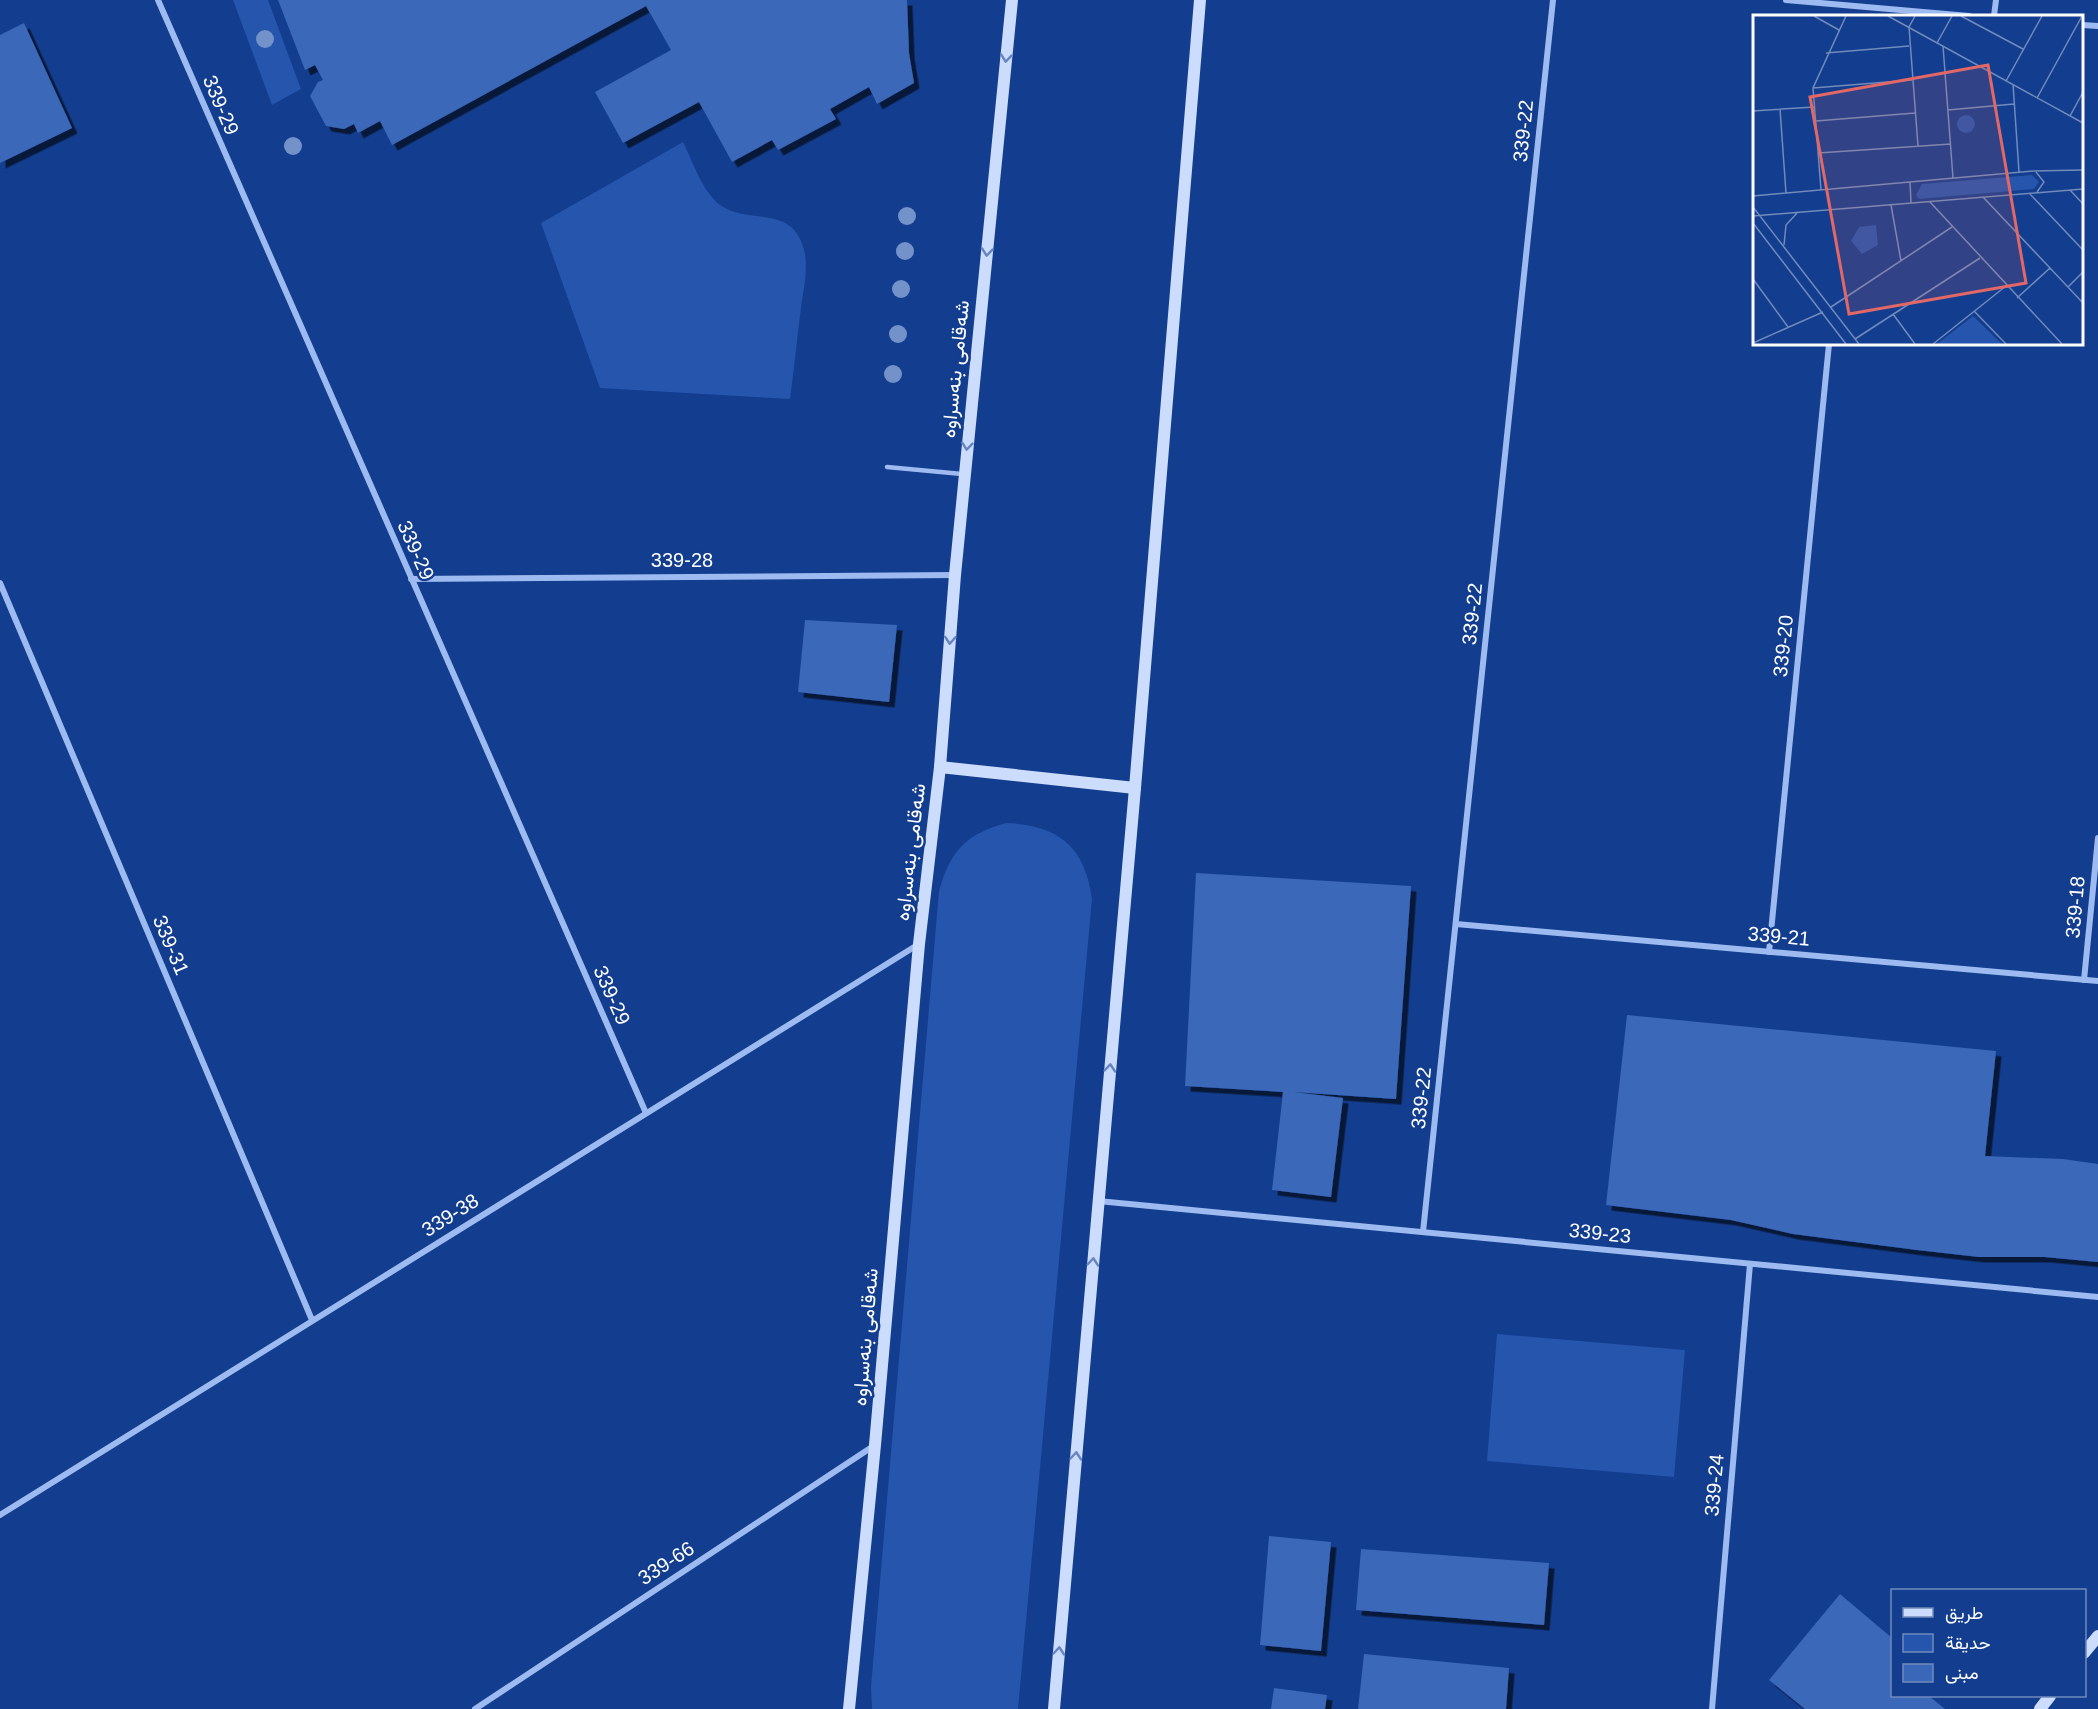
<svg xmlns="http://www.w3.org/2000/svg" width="2098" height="1709" font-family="Helvetica,Vazirmatn,sans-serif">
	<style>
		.green { fill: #2555ad }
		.building { fill: #3b67b8; filter: url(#shadow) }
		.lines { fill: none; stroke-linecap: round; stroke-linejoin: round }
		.lane { stroke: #9dbbf1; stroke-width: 4.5 }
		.street { stroke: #9dbbf1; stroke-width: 6 }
		.secondary { stroke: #cbdcfc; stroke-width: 12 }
		.tree { fill: #7492ca }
		.oneway { stroke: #6685c0 }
		.labels { text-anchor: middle; stroke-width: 5; stroke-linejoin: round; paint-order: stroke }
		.street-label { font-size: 20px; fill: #fff; stroke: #133d8e }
		.inset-road { fill: none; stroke: #718bbb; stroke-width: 1.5 }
		.view { fill: #e26868; fill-opacity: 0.15; stroke: #e26868; stroke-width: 3 }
		.inset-edge { fill: none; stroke: #fff; stroke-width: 3 }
	</style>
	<defs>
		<filter id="shadow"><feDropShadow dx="5.5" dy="5.5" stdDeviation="0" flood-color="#0009"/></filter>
	</defs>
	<rect width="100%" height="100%" fill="#133d8e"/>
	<g class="green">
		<polygon points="233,0 268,0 301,89 272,105"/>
		<path d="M683,142C693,162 702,191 720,205C749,226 795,202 805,254C808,272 803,291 801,308C797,339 794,369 790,399L600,388L541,223Z"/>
		<path d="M1006,823C1059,825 1085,847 1092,899L1018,1709H872L871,1687L939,891C950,851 966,834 1006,823Z"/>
		<polygon points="1497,1334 1685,1350 1674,1477 1487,1461"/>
	</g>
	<g class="building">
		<polygon points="278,0 907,0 909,53 914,83 877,104 869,87 830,109 836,119 778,150 772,140 732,162 699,102 623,143 595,92 671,50 646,6 392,145 380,121 358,133 354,124 344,129 326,126 310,96 318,82 323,80 315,65 305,70"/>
		<polygon points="24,23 72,128 0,163 0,35"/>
		<polygon points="805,620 897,625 889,702 798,692"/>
		<polygon points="1196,873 1411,886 1396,1099 1293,1092 1343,1098 1331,1197 1272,1190 1283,1092 1185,1086"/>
		<polygon points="1627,1015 1996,1051 1985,1156 2063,1159 2098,1164 2098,1262 2045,1257 1979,1257 1917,1250 1793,1234 1731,1220 1606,1205"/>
		<polygon points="1269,1536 1331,1542 1321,1651 1260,1645"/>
		<polygon points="1361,1549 1549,1563 1544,1625 1356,1610"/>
		<polygon points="1840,1594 1892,1638 1892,1696 1929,1696 1945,1709 1805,1709 1769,1680"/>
		<polygon points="1364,1654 1509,1668 1506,1709 1358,1709"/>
		<polygon points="1274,1688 1327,1695 1325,1709 1271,1709"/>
	</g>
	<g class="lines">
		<polyline class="lane" points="887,467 962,474"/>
		<g class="street">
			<polyline points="158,0 646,1113"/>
			<polyline points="1786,0 1969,16"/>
			<polyline points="1994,16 1996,0"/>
			<polyline points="2082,25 2098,26"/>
			<polyline points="411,579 955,575"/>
			<polyline points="0,583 312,1320"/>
			<polyline points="1456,924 2098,981"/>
			<polyline points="1769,952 1829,344"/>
			<polyline points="2084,980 2098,838"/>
			<polyline points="1098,1201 2098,1297"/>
			<polyline points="1423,1232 1553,0"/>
			<polyline points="0,1515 919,944"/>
			<polyline points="475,1709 875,1445"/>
			<polyline points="1712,1709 1750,1264"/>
		</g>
		<g class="secondary">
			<polyline points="940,767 1135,788"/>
			<polyline points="2084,1653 2098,1636"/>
			<polyline points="849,1709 875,1445 919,944 940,767 955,575 1012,0"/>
			<polyline points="1054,1709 1135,788 1200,0"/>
			<polyline points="2040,1709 2050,1696"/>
		</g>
	</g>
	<g class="tree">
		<circle cx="265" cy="39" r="9"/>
		<circle cx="293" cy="146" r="9"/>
		<circle cx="907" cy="216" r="9"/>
		<circle cx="905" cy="251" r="9"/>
		<circle cx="901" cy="289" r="9"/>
		<circle cx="898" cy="334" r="9"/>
		<circle cx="893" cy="374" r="9"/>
	</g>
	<defs><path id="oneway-chevron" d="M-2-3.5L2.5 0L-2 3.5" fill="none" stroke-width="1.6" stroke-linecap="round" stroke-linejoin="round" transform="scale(1.5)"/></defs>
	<g class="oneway">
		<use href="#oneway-chevron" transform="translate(1006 58) rotate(96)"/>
		<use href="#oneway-chevron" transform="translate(987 252) rotate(96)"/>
		<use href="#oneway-chevron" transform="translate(967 446) rotate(96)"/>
		<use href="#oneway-chevron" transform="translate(950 640) rotate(94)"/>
		<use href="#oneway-chevron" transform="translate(1110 1068) rotate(-85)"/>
		<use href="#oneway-chevron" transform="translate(1093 1262) rotate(-85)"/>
		<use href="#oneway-chevron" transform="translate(1076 1456) rotate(-85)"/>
		<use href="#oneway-chevron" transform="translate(1059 1651) rotate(-85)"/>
	</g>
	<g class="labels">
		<g class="street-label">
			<text transform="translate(221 105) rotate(67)" y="7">339-29</text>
			<text transform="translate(1523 131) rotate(-84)" y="7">339-22</text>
			<text transform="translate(955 369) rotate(-84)" y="7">شەقامی بنەسراوە</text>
			<text transform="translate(416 550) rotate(66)" y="7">339-29</text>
			<text x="682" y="567">339-28</text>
			<text transform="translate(1472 614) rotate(-84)" y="7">339-22</text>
			<text transform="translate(1783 646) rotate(-84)" y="7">339-20</text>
			<text transform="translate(910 852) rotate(-83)" y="7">شەقامی بنەسراوە</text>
			<text transform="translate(2075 907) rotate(-85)" y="7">339-18</text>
			<text transform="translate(1779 936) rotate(5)" y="7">339-21</text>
			<text transform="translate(171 945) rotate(67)" y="7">339-31</text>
			<text transform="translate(612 995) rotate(66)" y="7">339-29</text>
			<text transform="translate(1421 1098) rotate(-84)" y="7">339-22</text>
			<text transform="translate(450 1215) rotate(-32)" y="7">339-38</text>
			<text transform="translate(1600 1233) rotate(6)" y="7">339-23</text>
			<text transform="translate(865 1337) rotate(-85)" y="7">شەقامی بنەسراوە</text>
			<text transform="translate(1714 1485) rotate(-85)" y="7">339-24</text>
			<text transform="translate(666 1563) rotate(-33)" y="7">339-66</text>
		</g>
	</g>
	<g transform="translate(1753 15)">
		<rect width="330" height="330" fill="#133d8e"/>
		<path d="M204 109a9 9 0 1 1 18 0a9 9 0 1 1-18 0ZM279,160L286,167L281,174L166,184L163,180L169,169ZM123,210L125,230L109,239L98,226L106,212ZM220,301L249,329H184Z" fill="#2555ad"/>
		<path class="inset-road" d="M61,1L86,15M135,1L330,108M162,1L156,12L165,131M208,1L270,34M184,28L199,1M190,31L200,163M73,38L156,31M253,66L289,1M260,69L266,157M60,73L159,65M284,83L329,1M27,94L33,178M195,95L261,89M0,96L61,92M317,101L330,77M63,106L162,98M65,138L198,129M283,157L291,167L284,177M157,167L158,188M68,175L60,73L93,1M317,175L330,189M276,178L330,235M0,181L280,156L330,155M230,182L330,288M177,187L309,329M138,190L148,246M0,192L106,329M0,201L330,174M0,208L93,329M31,230L33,210L45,197M0,264L35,312M315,272L330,257M264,283L297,253M78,292L199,212M221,296L253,329M140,299L162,329M102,324L227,243M0,328L70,297M180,329L253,271"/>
		<path class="view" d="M235,50L273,268L96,299L57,82Z"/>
		<rect width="330" height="330" class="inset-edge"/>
	</g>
	<rect x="1891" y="1589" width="195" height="108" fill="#133d8e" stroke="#718bbb" stroke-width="1.5"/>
	<rect x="1903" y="1608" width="30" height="9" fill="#cbdcfc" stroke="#718bbb" stroke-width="1.5"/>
	<text x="1945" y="1619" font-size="18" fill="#ffffff">طريق</text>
	<rect x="1903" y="1634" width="30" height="18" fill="#2555ad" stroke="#718bbb" stroke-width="1.5"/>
	<text x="1945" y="1649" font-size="18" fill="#ffffff">حديقة</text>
	<rect x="1903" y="1664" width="30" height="18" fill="#3b67b8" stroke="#718bbb" stroke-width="1.5"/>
	<text x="1945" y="1679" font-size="18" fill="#ffffff">مبنى</text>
</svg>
